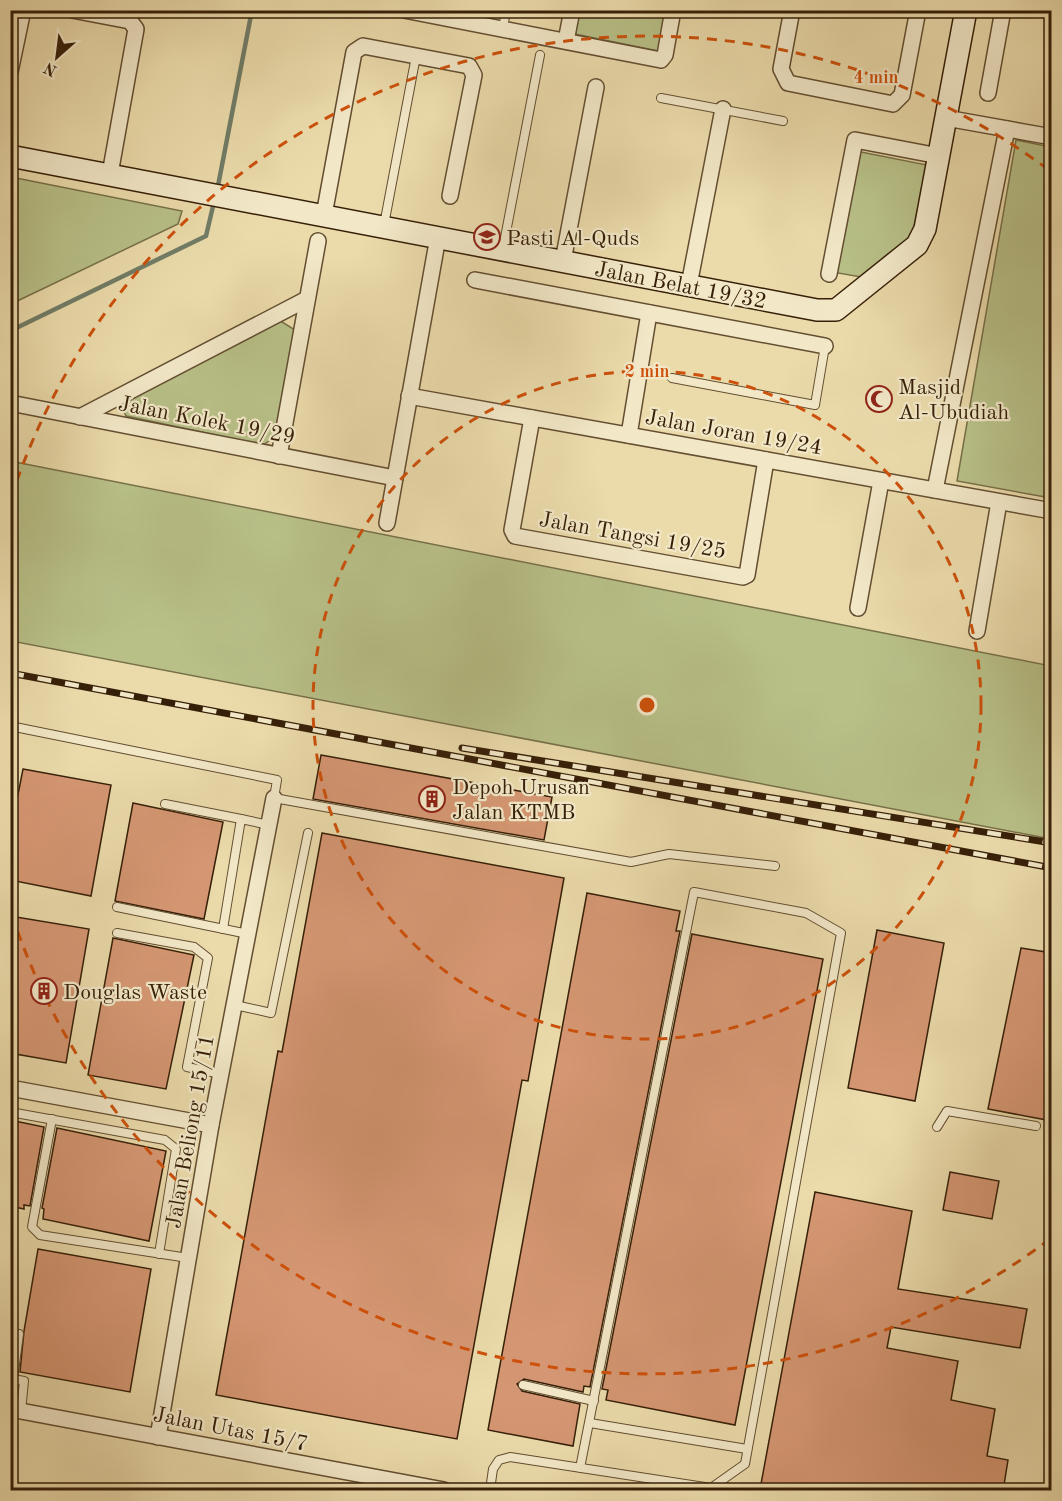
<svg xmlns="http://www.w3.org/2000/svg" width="1062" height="1501" font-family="'Old Standard TT',serif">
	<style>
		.green { fill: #b8c088; stroke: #777048; stroke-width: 1.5 }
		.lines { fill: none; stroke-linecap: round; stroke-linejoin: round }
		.stream { stroke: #717d67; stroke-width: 4.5 }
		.building { fill: #d59773; stroke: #361f08; stroke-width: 1.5 }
		.lane-casing { stroke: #634e31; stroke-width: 10 }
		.street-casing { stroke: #634e31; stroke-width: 18 }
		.secondary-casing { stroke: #361f08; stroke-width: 24 }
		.lane { stroke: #f2e8c8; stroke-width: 8 }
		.street { stroke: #f2e8c8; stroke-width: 15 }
		.secondary { stroke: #f2e8c8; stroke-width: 21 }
		.rail-casing { stroke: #361f08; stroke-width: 7 }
		.rail { stroke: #f2e8c8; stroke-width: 4.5; stroke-dasharray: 14; stroke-linecap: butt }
		.ring { fill: none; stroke: #cd500b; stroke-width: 3; stroke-dasharray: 10 8 }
		.labels { text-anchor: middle; stroke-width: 4.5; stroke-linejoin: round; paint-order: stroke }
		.poi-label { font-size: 22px; fill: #361f08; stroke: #f2e8c8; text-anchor: start }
		.street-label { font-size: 22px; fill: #361f08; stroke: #f2e8c8 }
		.centre { fill: #cd500b; stroke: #f2e8c8; stroke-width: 3 }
		.ring-label { font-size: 18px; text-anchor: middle; font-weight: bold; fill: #cd500b; stroke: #f2e8c8; stroke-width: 4.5; stroke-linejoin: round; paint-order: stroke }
	</style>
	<rect width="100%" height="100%" fill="#ebdbab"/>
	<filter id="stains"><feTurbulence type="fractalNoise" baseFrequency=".00333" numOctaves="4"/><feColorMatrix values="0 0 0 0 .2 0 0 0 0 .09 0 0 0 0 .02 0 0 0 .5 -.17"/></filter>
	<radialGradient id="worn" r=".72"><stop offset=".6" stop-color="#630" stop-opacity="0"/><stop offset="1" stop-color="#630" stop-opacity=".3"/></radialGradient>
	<g class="green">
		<polygon points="579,11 666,11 658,51 575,34"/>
		<polygon points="1016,140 1051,147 1051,498 957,481"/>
		<polygon points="856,151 927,165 911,241 867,278 832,272"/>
		<polygon points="11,177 182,211 178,224 11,304"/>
		<polygon points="279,320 295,330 275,437 263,445 126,416 120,403"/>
		<polygon points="10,461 1051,666 1051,839 11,641"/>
	</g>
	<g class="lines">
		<g class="stream">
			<polyline points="217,191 252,10"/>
			<polyline points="10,331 206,236 214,202"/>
		</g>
	</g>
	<g class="building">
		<polygon points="321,755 552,797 544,840 313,799"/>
		<polygon points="23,769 111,785 91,896 10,880 10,835"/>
		<polygon points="133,803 223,822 204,919 115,901"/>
		<polygon points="322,833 564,878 528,1081 522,1080 457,1439 216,1395 278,1051 282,1052"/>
		<polygon points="587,893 680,911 676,931 680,931 590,1387 584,1386 583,1392 524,1379 517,1384 522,1391 580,1404 573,1446 488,1430"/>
		<polygon points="10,916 89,929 66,1063 10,1053"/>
		<polygon points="877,930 944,943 915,1101 848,1088"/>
		<polygon points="692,934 823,959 735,1425 606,1400 608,1390 602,1389"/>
		<polygon points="113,938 194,955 166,1089 88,1075"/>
		<polygon points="1021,948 1052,953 1052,986 1048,1005 1052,1006 1052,1121 988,1109"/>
		<polygon points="10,1120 44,1127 30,1206 24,1205 24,1209 10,1206"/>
		<polygon points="57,1128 166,1151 149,1241 43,1219 44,1209 42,1208"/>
		<polygon points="950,1172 999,1181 992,1219 943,1210"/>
		<polygon points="815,1192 912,1211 898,1289 1027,1309 1020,1348 891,1327 887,1348 958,1361 951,1400 995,1409 987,1456 1008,1460 1003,1491 793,1491 761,1484"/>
		<polygon points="38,1249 151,1269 130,1392 20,1372 24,1331"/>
	</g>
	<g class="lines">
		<defs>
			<g id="lane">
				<polyline points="503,29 506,10"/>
				<polyline points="661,98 783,121"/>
				<polyline points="384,225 416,56"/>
				<polyline points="503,248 540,55"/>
				<polyline points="672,378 815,405 825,346"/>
				<polyline points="10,726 277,780 274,798 631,862 669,854 775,866"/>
				<polyline points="165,804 241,819"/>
				<polyline points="117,907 248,934"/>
				<polyline points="223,929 241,819 269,825"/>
				<polyline points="117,933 194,947 208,958 187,1067 221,1074"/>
				<polyline points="235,1005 271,1013 308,833"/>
				<polyline points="10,1112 165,1140 176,1149 159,1254"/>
				<polyline points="52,1119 32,1227 40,1235 188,1258"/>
				<polyline points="937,1127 947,1111 1036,1126"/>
				<polyline points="19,1334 13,1379 24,1381 21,1411"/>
				<polyline points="523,1385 594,1401"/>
				<polyline points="590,1423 747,1449"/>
				<polyline points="490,1490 493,1469 499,1460 510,1457 711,1488 745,1464 841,933 806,913 694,892 580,1468"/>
			</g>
			<g id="street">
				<polyline points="72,10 130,21 136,29 110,174"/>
				<polyline points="404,10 661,60 665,55 673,10"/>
				<polyline points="792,10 781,69 788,83 893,104 902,95 918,10"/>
				<polyline points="566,41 572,10"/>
				<polyline points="10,72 23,10"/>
				<polyline points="988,93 1003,10"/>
				<polyline points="946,118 1052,137"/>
				<polyline points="324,215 354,52 363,46 469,66 474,75 450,196"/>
				<polyline points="563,261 596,87"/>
				<polyline points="829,274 855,140 939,156"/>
				<polyline points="475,280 825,346"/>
				<polyline points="689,285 723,109"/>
				<polyline points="409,396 1052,511"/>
				<polyline points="10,403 395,478"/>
				<polyline points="80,417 307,299"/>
				<polyline points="532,418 512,530 515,536 743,577 747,575 766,460"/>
				<polyline points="629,435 649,313"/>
				<polyline points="279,456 318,241"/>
				<polyline points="935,490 1007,129"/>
				<polyline points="387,523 438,237"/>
				<polyline points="858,608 881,481"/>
				<polyline points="977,631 999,502"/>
				<polyline points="10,1088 211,1125"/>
				<polyline points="10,1409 444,1490"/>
				<polyline points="158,1437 211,1125 274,798"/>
			</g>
			<polyline id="secondary" points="10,156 817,310 836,310 917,245 925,229 966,10"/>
		</defs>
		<use href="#lane" class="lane-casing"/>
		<use href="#street" class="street-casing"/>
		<use href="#secondary" class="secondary-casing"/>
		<use href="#lane" class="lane"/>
		<use href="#street" class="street"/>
		<use href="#secondary" class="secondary"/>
		<defs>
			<g id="rail">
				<polyline points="10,673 1052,868"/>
				<polyline points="462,748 1052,843"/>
			</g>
		</defs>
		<use href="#rail" class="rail-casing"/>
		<use href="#rail" class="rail"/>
	</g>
	<g class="ring">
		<circle cx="647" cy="705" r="334"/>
		<path d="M1050 1239A669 669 0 0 1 11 912M11 498A669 669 0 0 1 1050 171"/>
	</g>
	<defs>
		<symbol id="school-ring" viewBox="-11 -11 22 22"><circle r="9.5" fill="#f2e8c8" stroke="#8f2418" stroke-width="1.5"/><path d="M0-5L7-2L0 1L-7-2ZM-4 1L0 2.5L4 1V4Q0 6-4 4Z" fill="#8f2418"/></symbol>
		<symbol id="mosque-ring" viewBox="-11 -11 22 22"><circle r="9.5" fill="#f2e8c8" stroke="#8f2418" stroke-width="1.5"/><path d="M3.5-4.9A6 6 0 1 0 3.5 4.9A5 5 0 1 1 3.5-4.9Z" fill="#8f2418"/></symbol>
		<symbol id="building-ring" viewBox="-11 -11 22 22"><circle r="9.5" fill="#f2e8c8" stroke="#8f2418" stroke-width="1.5"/><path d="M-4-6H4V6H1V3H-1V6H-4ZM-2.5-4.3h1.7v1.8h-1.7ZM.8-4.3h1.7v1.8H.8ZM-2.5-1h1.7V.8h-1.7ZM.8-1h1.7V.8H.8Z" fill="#8f2418"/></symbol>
	</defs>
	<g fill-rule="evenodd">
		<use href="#school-ring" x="472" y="222" width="30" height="30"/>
		<use href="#mosque-ring" x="864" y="384" width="30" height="30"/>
		<use href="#building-ring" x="417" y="784" width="30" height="30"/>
		<use href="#building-ring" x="29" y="976" width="30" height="30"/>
	</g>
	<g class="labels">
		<g class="poi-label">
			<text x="506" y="245">Pasti Al-Quds</text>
			<text x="898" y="394">Masjid<tspan x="898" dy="25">Al-Ubudiah</tspan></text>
			<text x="452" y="794">Depoh Urusan<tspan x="452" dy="25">Jalan KTMB</tspan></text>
			<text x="63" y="999">Douglas Waste</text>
		</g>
		<g class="street-label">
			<text transform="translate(681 284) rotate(11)" y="8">Jalan Belat 19/32</text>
			<text transform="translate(207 419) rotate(11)" y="8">Jalan Kolek 19/29</text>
			<text transform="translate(734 431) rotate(10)" y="8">Jalan Joran 19/24</text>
			<text transform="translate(633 534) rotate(10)" y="8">Jalan Tangsi 19/25</text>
			<text transform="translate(189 1131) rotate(-80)" y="8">Jalan Beliong 15/11</text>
			<text transform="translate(231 1428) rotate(11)" y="8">Jalan Utas 15/7</text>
		</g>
	</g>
	<circle cx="647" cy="705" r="9" class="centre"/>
	<g class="ring-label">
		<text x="876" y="83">4 min</text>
		<text x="647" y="377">2 min</text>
	</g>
	<rect width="1062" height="1501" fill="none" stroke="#ebdbab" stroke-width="36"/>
	<rect x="12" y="12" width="1038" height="1477" fill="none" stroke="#361f08" stroke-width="3"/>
	<rect x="18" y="18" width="1026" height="1465" fill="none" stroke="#361f08" stroke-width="1.5"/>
	<g transform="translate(57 57) rotate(208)" stroke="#f2e8c8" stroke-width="4.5" paint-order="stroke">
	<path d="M0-4.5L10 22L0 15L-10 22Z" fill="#361f08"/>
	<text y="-9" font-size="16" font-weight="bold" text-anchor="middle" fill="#361f08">N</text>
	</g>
	<rect width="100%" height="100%" filter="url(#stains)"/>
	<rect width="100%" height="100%" fill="url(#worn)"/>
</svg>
